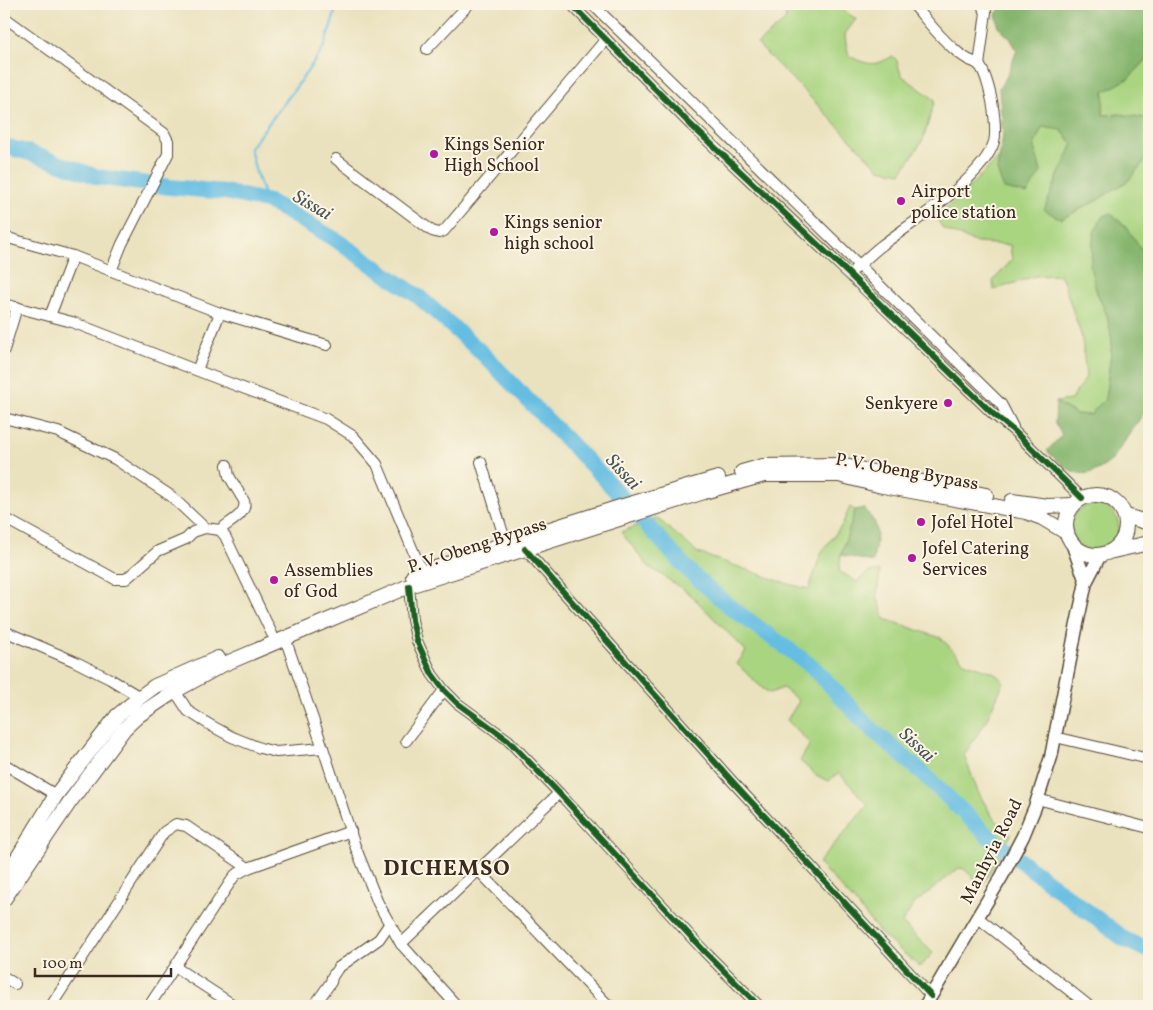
<svg xmlns="http://www.w3.org/2000/svg" width="1153" height="1010" font-family="Vollkorn,serif">
	<style>
		.green { fill: #a9d480; stroke: #727f4f }
		.forest { fill: #86b66e; stroke: #607046 }
		.lines { fill: none; stroke-linecap: round; stroke-linejoin: round }
		.stream { stroke: #65bde2; stroke-width: 2.5 }
		.river { stroke: #65bde2; stroke-width: 16 }
		.minor-casing { stroke: #554636; stroke-width: 12 }
		.major-casing { stroke: #554636; stroke-width: 15 }
		.highway-casing { stroke: #554636; stroke-width: 16 }
		.minor { stroke: #fff; stroke-width: 10 }
		.major { stroke: #fff; stroke-width: 12 }
		.highway { stroke: #fff; stroke-width: 14 }
		.cycleway-casing { stroke: #fcf5e5; stroke-width: 9 }
		.cycleway { stroke: #1b5e20; stroke-width: 6 }
		.poi-dot { fill: #b5179e; stroke: #fcf5e5; stroke-width: 2 }
		.labels { text-anchor: middle; stroke-width: 4; stroke-linejoin: round; paint-order: stroke }
		.poi-label { font-size: 18px; fill: #3b2a1e; stroke: #fcf5e5; text-anchor: start }
		.street-label { font-size: 18px; fill: #3b2a1e; stroke: #fcf5e5 }
		.water-label { font-size: 19px; font-style: italic; fill: #485659; stroke: #fcf5e5 }
		.district-label { font-size: 22px; font-weight: bold; letter-spacing: 1px; fill: #3b2a1e; stroke: #fcf5e5 }
	</style>
	<rect width="100%" height="100%" fill="#fcf5e5"/>
	<filter id="ink" filterUnits="userSpaceOnUse"><feTurbulence type="fractalNoise" baseFrequency=".02" numOctaves="2"/><feDisplacementMap in="SourceGraphic" scale="10" xChannelSelector="R" yChannelSelector="G"/><feConvolveMatrix kernelMatrix="1 2 1 2 8 2 1 2 1" color-interpolation-filters="sRGB"/></filter>
	<filter id="wash" filterUnits="userSpaceOnUse"><feTurbulence type="fractalNoise" baseFrequency=".0096" numOctaves="4" result="noise"/><feDisplacementMap in="SourceGraphic" scale="20" xChannelSelector="R" yChannelSelector="G"/><feGaussianBlur stdDeviation="1.12" result="paint"/><feColorMatrix in="noise" values="0 0 0 0 0 0 0 0 0 0 0 0 0 0 0 0 0 1.4 0 .05"/><feComposite in="paint" operator="in"/></filter>
	<g filter="url(#wash)">
		<rect width="100%" height="100%" fill="#eae2be"/>
		<g class="green">
			<path d="M788,4H836L844,11L856,19L845,34L846,44L849,56C868,65 874,67 893,56L897,61L901,75L935,100L923,140L901,173L879,169L807,94L757,44L785,21Z"/>
			<polygon points="1149,57 1149,122 1147,118 1103,115 1104,92 1129,78"/>
			<polygon points="1042,126 1061,130 1073,144 1058,176 1061,219 1096,201 1129,180 1149,155 1149,271 1144,254 1090,266 1097,293 1107,315 1112,340 1110,361 1105,399 1093,411 1091,415 1076,414 1056,402 1071,400 1086,377 1082,338 1061,275 1035,276 994,290 993,281 1012,260 1010,245 977,243 943,229 937,218 1000,157 997,171 1041,172 1034,146"/>
			<circle cx="1095" cy="528" r="24"/>
			<polygon points="850,507 855,510 841,555 839,571 857,582 868,572 880,571 877,596 885,619 941,638 964,662 993,672 1004,682 985,723 964,755 978,792 992,816 1011,835 982,886 964,869 959,868 914,904 902,923 933,953 920,967 881,934 853,900 818,863 868,805 839,773 828,781 816,775 800,761 810,744 787,720 799,701 783,688 770,693 762,688 737,664 746,651 690,594 648,566 621,532 657,518 698,553 788,584 809,589 821,553 842,525"/>
		</g>
		<g class="forest">
			<polygon points="1004,4 1149,4 1149,57 1129,78 1104,92 1103,115 1120,114 1147,118 1149,122 1149,155 1129,180 1096,201 1061,219 1044,210 1058,176 1073,144 1061,130 1042,127 1034,146 1041,172 1027,194 1004,189 997,171 1003,136 999,88 1007,76 1017,50 1010,38 999,28 996,14"/>
			<path d="M1111,213L1128,229L1144,254L1149,271V405L1112,460C1083,484 1071,473 1047,451L1062,435L1055,423L1056,402L1076,414L1091,415L1093,411L1105,399L1110,362L1112,340L1107,315L1097,293L1090,266L1094,232L1102,217Z"/>
			<polygon points="864,508 875,523 877,535 873,562 841,555 855,510"/>
		</g>
		<g class="lines">
			<polyline class="stream" points="266,201 255,169 250,148 300,82 324,47 334,16 336,4"/>
			<polyline class="river" points="4,146 30,153 98,177 170,187 225,192 270,202 336,240 419,297 482,353 602,476 690,572 730,607 813,667 866,724 930,780 989,837 1124,939 1149,951"/>
		</g>
	</g>
	<g filter="url(#ink)">
		<g class="lines">
			<defs>
				<g id="minor">
					<polyline points="571,4 691,125 849,274 992,413 1014,431 1082,498"/>
					<polyline points="592,4 1001,404 1013,427"/>
					<polyline points="4,17 164,133 168,141 168,154 122,244 111,271"/>
					<polyline points="427,49 469,4"/>
					<polyline points="979,65 986,12 981,4"/>
					<polyline points="336,159 432,231 439,233 444,231 606,39"/>
					<polyline points="4,238 8,238 73,256 220,313 327,345"/>
					<path d="M855,269C864,261 872,253 881,246C912,222 982,180 994,142C997,130 994,113 992,101C990,92 985,71 979,65C977,63 972,61 969,60C964,57 958,53 954,49C938,36 926,19 913,4"/>
					<polyline points="4,304 72,322 224,381 326,419 353,436 377,464 424,577"/>
					<polyline points="50,316 73,256"/>
					<polyline points="4,350 17,307"/>
					<polyline points="197,370 220,313"/>
					<polyline points="4,418 58,432 115,459 171,496 205,528"/>
					<polyline points="481,462 506,543"/>
					<polyline points="4,518 115,579 126,579 158,551 186,539 193,532 205,528 220,530 225,536 272,634"/>
					<path d="M220,530C229,522 248,514 244,501L229,476L227,465"/>
					<polyline points="525,549 731,780 931,996"/>
					<polyline points="409,586 412,620 417,641 432,674 444,690 457,703 508,740 559,793 705,952 759,1006"/>
					<polyline points="4,631 74,661 110,679 140,697"/>
					<polyline points="285,638 323,748 355,846 378,903 401,944 457,1006"/>
					<polyline points="175,691 188,711 210,725 232,737 260,748 276,752 323,748"/>
					<polyline points="1055,737 1149,759"/>
					<polyline points="406,741 444,690"/>
					<polyline points="4,764 56,795"/>
					<polyline points="1037,799 1149,828"/>
					<polyline points="478,870 609,1006"/>
					<polyline points="977,917 1089,1006"/>
					<polyline points="401,944 559,793"/>
					<polyline points="175,967 235,1006"/>
					<polyline points="4,977 15,984"/>
					<polyline points="51,1006 164,832 176,824 186,826 248,868"/>
					<polyline points="149,1006 235,875 248,868 351,831"/>
					<polyline points="314,1006 331,982 332,977 338,968 379,939 390,923"/>
				</g>
				<g id="major">
					<polyline points="1072,543 1086,582"/>
					<polyline points="925,1006 1002,876 1023,836 1035,807 1051,757 1076,629 1086,582 1100,555"/>
				</g>
				<g id="highway">
					<polyline points="742,472 763,466 840,465 986,495"/>
					<circle cx="1096" cy="525" r="30"/>
					<polyline points="1012,501 1047,506 1073,505"/>
					<polyline points="1126,516 1149,523"/>
					<polyline points="1113,551 1149,543"/>
					<polyline points="413,576 506,543 620,507 718,478"/>
					<polyline points="4,880 56,795 117,716 140,697 155,686 218,658"/>
					<polyline points="4,899 69,803 124,729 139,715 175,691 222,665 409,586 704,492 764,475 839,475 878,485 1026,512 1042,518 1067,533"/>
				</g>
			</defs>
			<use href="#minor" class="minor-casing"/>
			<use href="#major" class="major-casing"/>
			<use href="#highway" class="highway-casing"/>
			<use href="#minor" class="minor"/>
			<use href="#major" class="major"/>
			<use href="#highway" class="highway"/>
			<defs>
				<g id="cycleway">
					<polyline points="571,4 691,125 849,274 992,413 1014,431 1082,498"/>
					<polyline points="525,549 731,780 931,996"/>
					<polyline points="409,586 412,620 417,641 432,674 444,690 457,703 508,740 559,793 705,952 759,1006"/>
				</g>
			</defs>
			<use href="#cycleway" class="cycleway-casing"/>
			<use href="#cycleway" class="cycleway"/>
		</g>
	</g>
	<g class="poi-dot">
		<circle cx="434" cy="154" r="5"/>
		<circle cx="901" cy="201" r="5"/>
		<circle cx="494" cy="232" r="5"/>
		<circle cx="948" cy="403" r="5"/>
		<circle cx="921" cy="522" r="5"/>
		<circle cx="912" cy="558" r="5"/>
		<circle cx="274" cy="580" r="5"/>
	</g>
	<g class="labels">
		<g class="poi-label">
			<text x="444" y="150">Kings Senior<tspan x="444" dy="21">High School</tspan></text>
			<text x="911" y="197">Airport<tspan x="911" dy="21">police station</tspan></text>
			<text x="504" y="228">Kings senior<tspan x="504" dy="21">high school</tspan></text>
			<text x="938" y="409" text-anchor="end">Senkyere</text>
			<text x="931" y="528">Jofel Hotel</text>
			<text x="922" y="554">Jofel Catering<tspan x="922" dy="21">Services</tspan></text>
			<text x="284" y="576">Assemblies<tspan x="284" dy="21">of God</tspan></text>
		</g>
		<g class="street-label">
			<text transform="translate(907 471) rotate(10)" y="6">P. V. Obeng Bypass</text>
			<text transform="translate(477 545) rotate(-18)" y="6">P. V. Obeng Bypass</text>
			<text transform="translate(991 851) rotate(-63)" y="6">Manhyia Road</text>
		</g>
		<g class="water-label">
			<text transform="translate(313 204) rotate(30)" y="7">Sissai</text>
			<text transform="translate(624 471) rotate(47)" y="7">Sissai</text>
			<text transform="translate(918 744) rotate(43)" y="7">Sissai</text>
		</g>
		<g class="district-label">
			<text x="447" y="875">DICHEMSO</text>
		</g>
	</g>
	<rect width="1153" height="1010" fill="none" stroke="#fcf5e5" stroke-width="20"/>
	<path d="M35 968v8h136v-8" fill="none" stroke="#3b2a1e" stroke-width="2.5"/>
	<text x="42" y="968" font-size="15" fill="#3b2a1e" stroke="#fcf5e5" stroke-width="4" paint-order="stroke">100 m</text>
</svg>
